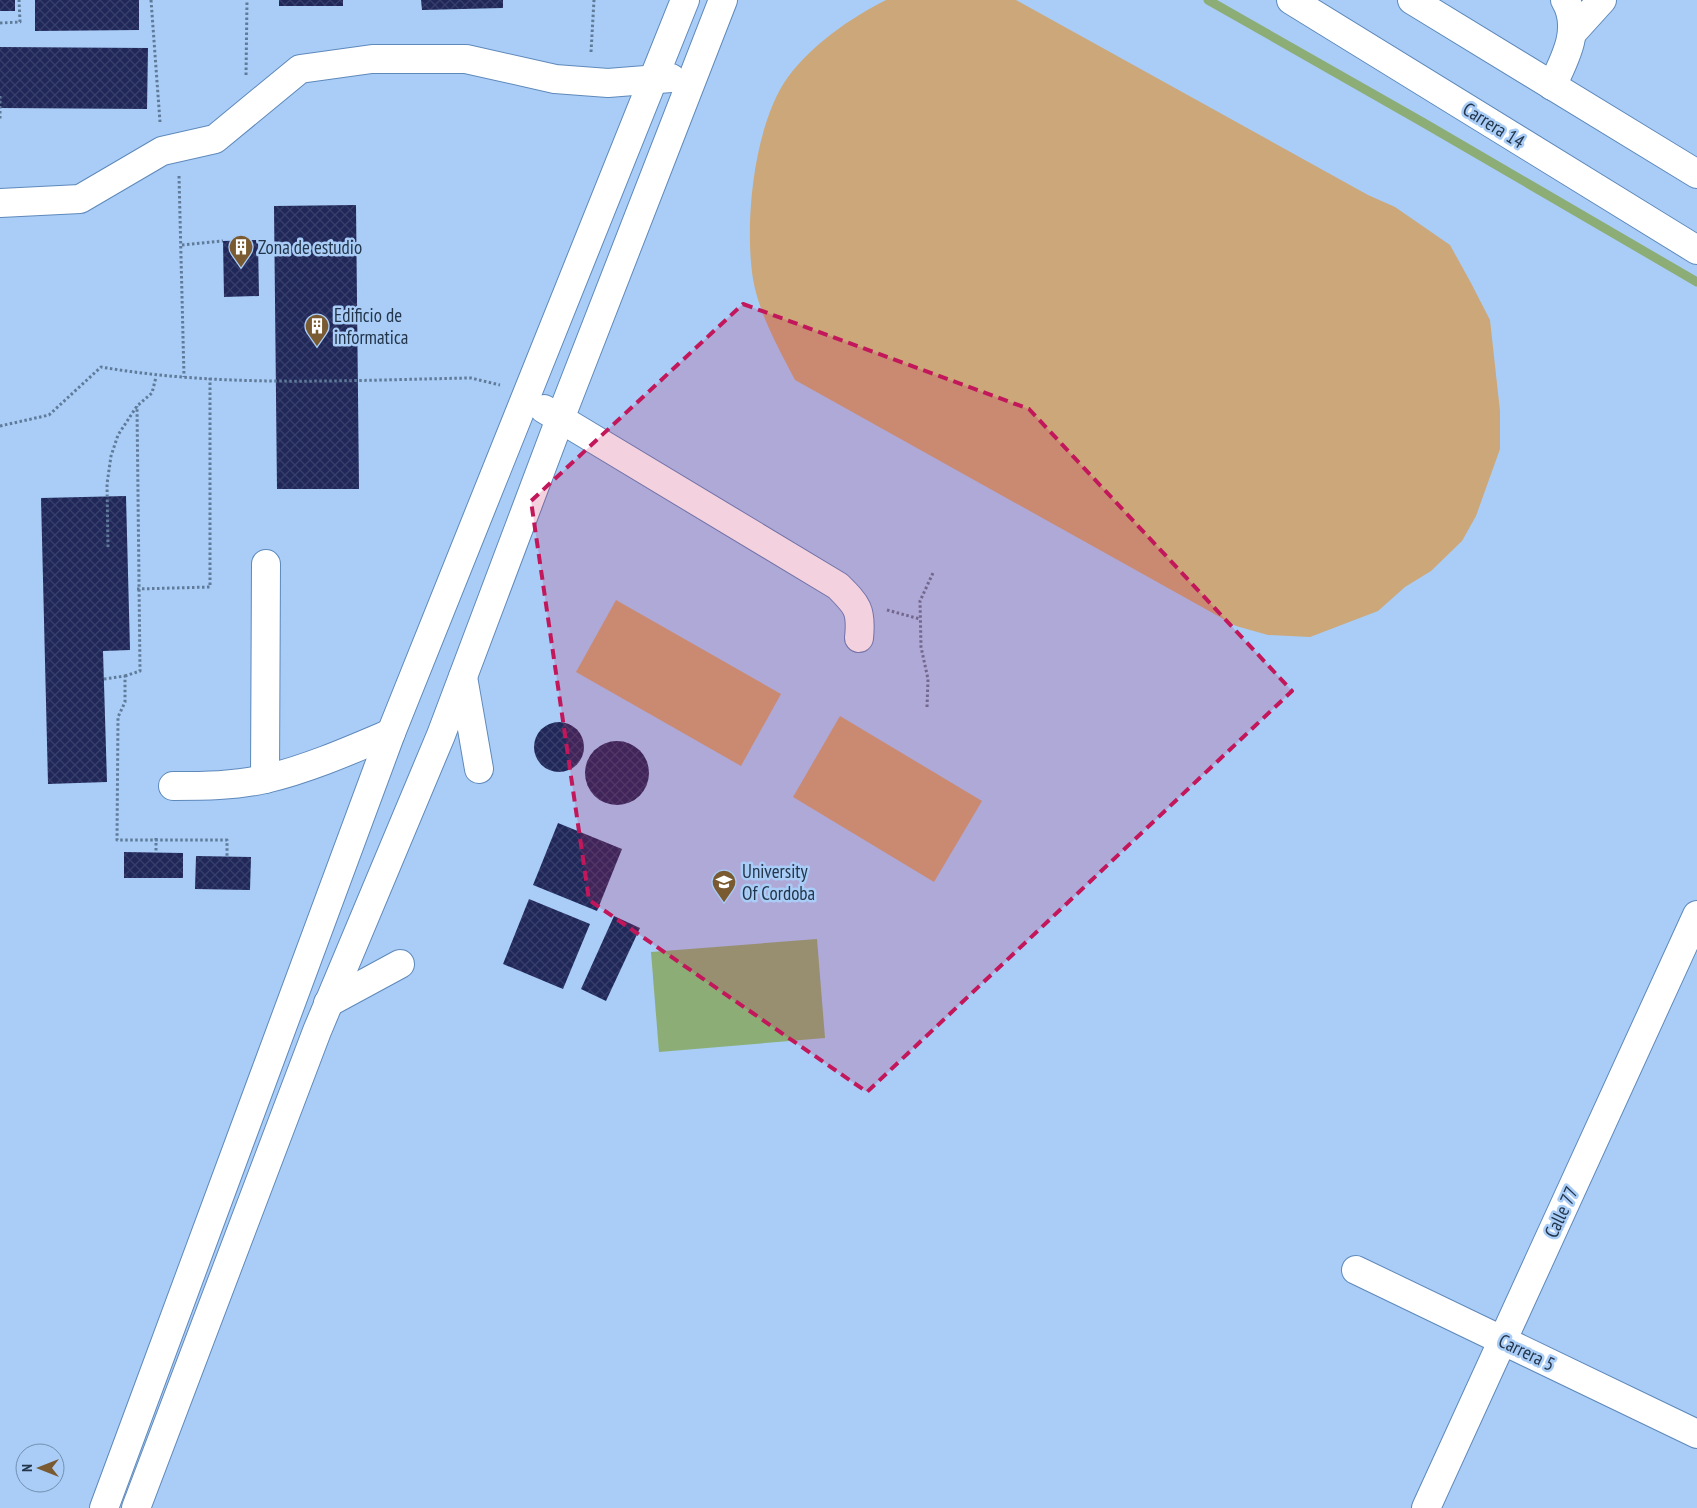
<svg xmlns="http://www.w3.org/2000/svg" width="1697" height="1508" font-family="'PT Sans Narrow',sans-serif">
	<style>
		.park { fill: #cca779 }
		.water { fill: #8dad76 }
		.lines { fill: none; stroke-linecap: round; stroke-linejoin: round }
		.stream { stroke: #8dad76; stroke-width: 9 }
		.building { fill: url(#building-cross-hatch) }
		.minor-casing { stroke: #5e89bb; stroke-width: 30 }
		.major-casing { stroke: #5e89bb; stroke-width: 30 }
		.path { stroke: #607b99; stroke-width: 3; stroke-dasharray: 2.5 2.5; stroke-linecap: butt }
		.minor { stroke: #fff; stroke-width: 28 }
		.major { stroke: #fff; stroke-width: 28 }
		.marked { fill: #c2185b; fill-opacity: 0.2; stroke: #c2185b; stroke-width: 4; stroke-dasharray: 10 6; stroke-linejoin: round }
		.labels { text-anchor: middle; stroke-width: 5; stroke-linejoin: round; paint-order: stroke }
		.street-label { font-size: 19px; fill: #23354a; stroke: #a9cdf7 }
		.poi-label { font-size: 19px; fill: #23354a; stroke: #a9cdf7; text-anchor: start }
	</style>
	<defs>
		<pattern id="building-cross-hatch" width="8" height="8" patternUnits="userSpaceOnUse" patternTransform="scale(1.25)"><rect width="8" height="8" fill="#20285a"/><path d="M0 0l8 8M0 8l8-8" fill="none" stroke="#383f6b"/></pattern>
	</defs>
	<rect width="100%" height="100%" fill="#a9cdf7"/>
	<g class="park">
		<path d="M886,0H1016L1368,195L1395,207L1450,245L1471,283L1490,320L1500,411V449L1476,516L1462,541L1431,571L1405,587L1378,611L1310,637L1268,635L1236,626L795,380C779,349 759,314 753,279C744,222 754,124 788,77C812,45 850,18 886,0Z"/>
		<polygon points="616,600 781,694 741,766 576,672"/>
		<polygon points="840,716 982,801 934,882 793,797"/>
	</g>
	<polygon class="water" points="817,939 825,1038 659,1052 651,952"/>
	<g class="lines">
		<polyline class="stream" points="1208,0 1424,123 1697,282"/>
	</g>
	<g class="building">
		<rect x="0" y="0" width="15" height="11"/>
		<polygon points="35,0 139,0 139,30 35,31"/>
		<rect x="279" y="0" width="64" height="6"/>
		<polygon points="421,0 503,0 503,8 422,10"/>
		<polygon points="0,47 148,48 147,109 0,108"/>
		<polygon points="356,205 359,489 277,489 274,206"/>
		<polygon points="258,240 259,296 224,297 223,241"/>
		<polygon points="126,496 130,650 103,651 107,782 48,784 41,498"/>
		<circle cx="559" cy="747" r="25"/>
		<circle cx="617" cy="773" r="32"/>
		<polygon points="558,823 622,849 597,911 533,885"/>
		<polygon points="124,852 183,853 183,878 124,878"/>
		<polygon points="196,856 251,857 250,890 195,889"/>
		<polygon points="529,899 590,924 563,989 503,964"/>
		<polygon points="614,916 640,928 606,1001 581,989"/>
	</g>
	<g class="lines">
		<defs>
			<g id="minor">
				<polyline points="1573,32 1602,0"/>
				<path d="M1552,86C1565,59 1582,28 1565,0"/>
				<polyline points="0,203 80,199 162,151 215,139 300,69 372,59 466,59 555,79 608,83 671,78"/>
				<path d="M544,409L838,586C857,605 862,610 859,638"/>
				<polyline points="463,677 479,769"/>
				<polyline points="265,779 266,564"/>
				<path d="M173,786C203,786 235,786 265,779C308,769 351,750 391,733"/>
				<polyline points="328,1003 400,964"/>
				<polyline points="1356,1270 1697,1434"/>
				<polyline points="104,1508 391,733 685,0"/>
				<polyline points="136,1508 317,1031 441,735 560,419 723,0"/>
				<polyline points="1426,1508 1697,915"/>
			</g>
			<g id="major">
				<polyline points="1291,0 1697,250"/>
				<polyline points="1412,0 1697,174"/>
			</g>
		</defs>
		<use href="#minor" class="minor-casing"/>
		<use href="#major" class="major-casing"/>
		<g class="path">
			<polyline points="151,0 160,122"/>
			<polyline points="0,23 20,22 19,0"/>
			<polyline points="591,52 594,0"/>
			<polyline points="246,75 247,0"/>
			<polyline points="0,96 0,121"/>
			<polyline points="179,176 184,377"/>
			<polyline points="182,245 223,241"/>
			<path d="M0,426L49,415L101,367C223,388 349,380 471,378L500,385"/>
			<polyline points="108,547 107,484 111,456 118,435 137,406 152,393 156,377"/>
			<polyline points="137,589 210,587 210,378"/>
			<polyline points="887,610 920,619"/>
			<polyline points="125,676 140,671 137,406"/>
			<polyline points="104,679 125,676 125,702 118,717 117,840 227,840 227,857"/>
			<polyline points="927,707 928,679 921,647 920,601 933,573"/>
			<polyline points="156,838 156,853"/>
		</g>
		<use href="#minor" class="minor"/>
		<use href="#major" class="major"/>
	</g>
	<path class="marked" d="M743,304L1029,409L1292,691L867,1092L589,900L531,501Z"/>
	<defs>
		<symbol id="building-pin" viewBox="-11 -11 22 30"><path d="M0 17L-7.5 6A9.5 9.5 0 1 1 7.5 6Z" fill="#7a5a30" stroke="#a9cdf7"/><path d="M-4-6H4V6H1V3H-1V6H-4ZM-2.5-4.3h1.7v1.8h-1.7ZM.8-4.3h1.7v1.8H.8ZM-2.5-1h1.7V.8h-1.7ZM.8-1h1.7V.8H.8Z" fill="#fff"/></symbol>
		<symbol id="university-pin" viewBox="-11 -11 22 30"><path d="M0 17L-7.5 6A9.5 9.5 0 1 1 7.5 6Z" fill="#7a5a30" stroke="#a9cdf7"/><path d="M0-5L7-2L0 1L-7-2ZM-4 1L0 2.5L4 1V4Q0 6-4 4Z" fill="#fff"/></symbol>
	</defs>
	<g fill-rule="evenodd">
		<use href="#building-pin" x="227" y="233" width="28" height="38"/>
		<use href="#building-pin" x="303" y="312" width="28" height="38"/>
		<use href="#university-pin" x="710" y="868" width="28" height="38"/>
	</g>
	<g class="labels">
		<g class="street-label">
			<text transform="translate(1494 125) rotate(32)" y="7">Carrera 14</text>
			<text transform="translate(1561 1212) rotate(-65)" y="7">Calle 77</text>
			<text transform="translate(1527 1352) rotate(26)" y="7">Carrera 5</text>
		</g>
		<g class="poi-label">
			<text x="258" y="254">Zona de estudio</text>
			<text x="334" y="322">Edificio de<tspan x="334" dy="22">informatica</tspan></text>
			<text x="742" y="878">University<tspan x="742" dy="22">Of Cordoba</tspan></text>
		</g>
	</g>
	<g transform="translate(40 1468) rotate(270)"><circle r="24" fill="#a9cdf7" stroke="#7390b2"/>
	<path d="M0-4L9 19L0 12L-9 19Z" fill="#7a5a30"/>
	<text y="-8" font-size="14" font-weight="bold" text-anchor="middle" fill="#23354a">N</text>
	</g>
</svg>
